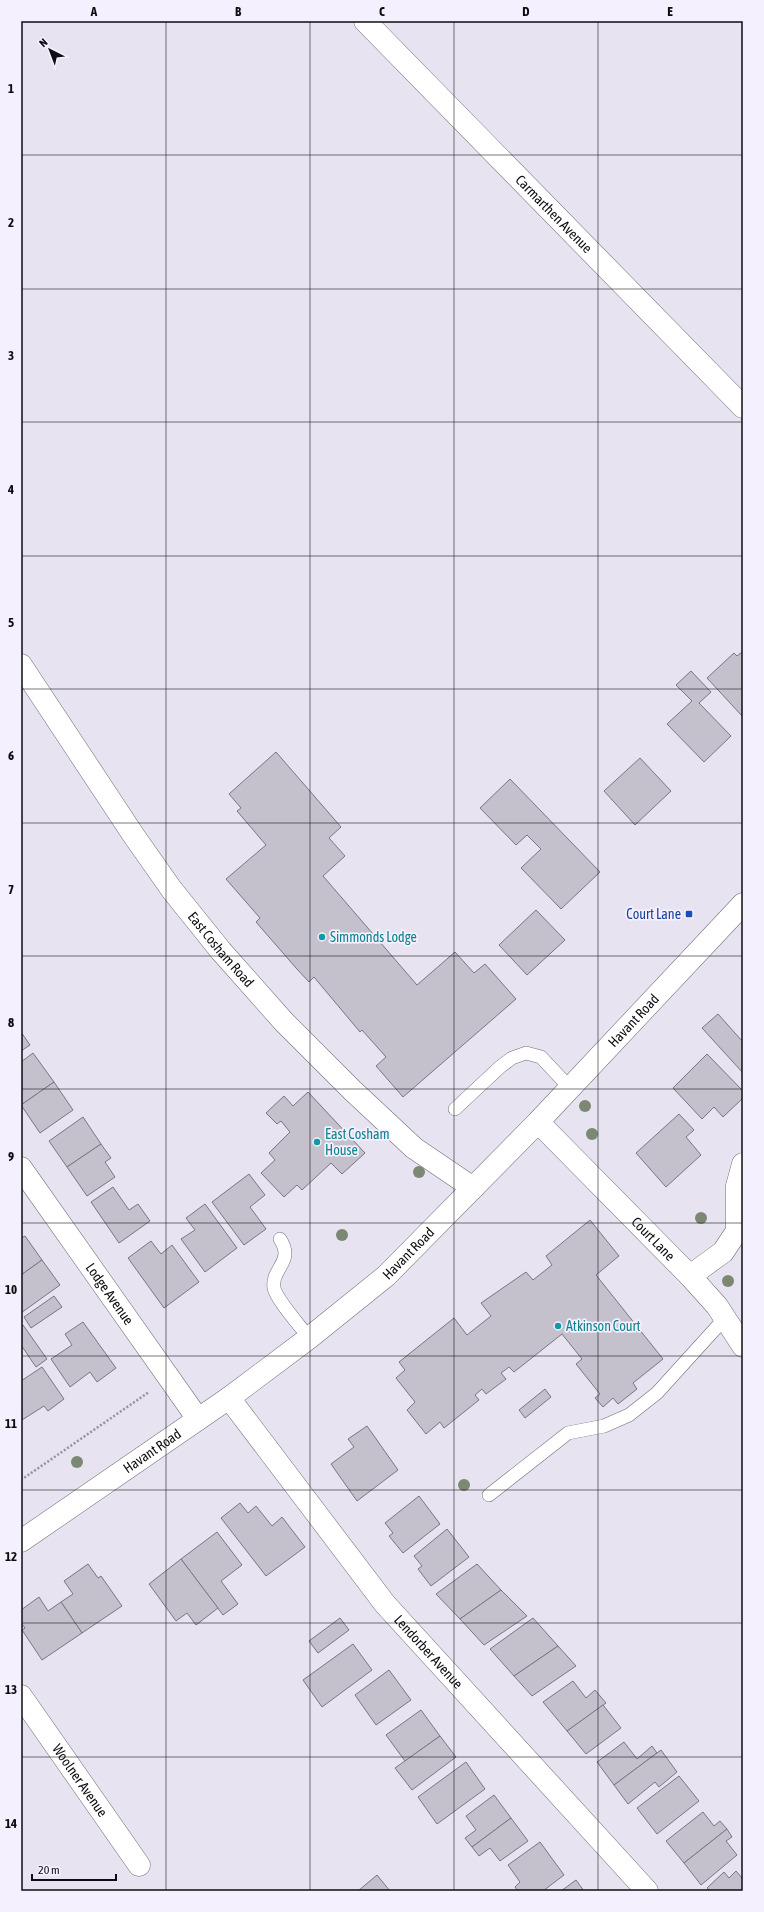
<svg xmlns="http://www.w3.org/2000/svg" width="764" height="1912" font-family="'Asap Condensed',sans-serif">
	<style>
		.building { fill: #c4c0cc; stroke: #7a7681 }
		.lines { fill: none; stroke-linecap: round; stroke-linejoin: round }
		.service-casing { stroke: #716d78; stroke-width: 14 }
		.minor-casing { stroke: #716d78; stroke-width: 23 }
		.tertiary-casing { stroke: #716d78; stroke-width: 23 }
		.path { stroke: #95929c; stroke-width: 2.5; stroke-dasharray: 2 2; stroke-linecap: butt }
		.service { stroke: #fff; stroke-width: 13 }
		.minor { stroke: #fff; stroke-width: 22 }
		.tertiary { stroke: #fff; stroke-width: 22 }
		.tree { fill: #7c8873 }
		.grid { fill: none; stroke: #0e0c11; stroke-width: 1; stroke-opacity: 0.55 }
		.transit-dot { fill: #1a4fb4; stroke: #f5f0fd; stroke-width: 1.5 }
		.culture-dot { fill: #0f9aa8; stroke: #f5f0fd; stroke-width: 1.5 }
		.labels { text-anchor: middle; stroke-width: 3.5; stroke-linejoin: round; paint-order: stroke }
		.street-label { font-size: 14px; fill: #0e0c11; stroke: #f5f0fd }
		.transit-label { font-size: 14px; fill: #164399; stroke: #f5f0fd; text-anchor: end }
		.culture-label { font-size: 14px; fill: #0d838f; stroke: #f5f0fd; text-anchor: start }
		.neatline { fill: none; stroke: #0e0c11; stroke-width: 1.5 }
		.grid-label { font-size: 13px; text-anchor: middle; font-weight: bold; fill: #0e0c11 }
	</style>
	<rect width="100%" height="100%" fill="#e7e3f0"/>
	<g class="building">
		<polygon points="742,652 743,653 743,717 707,678 734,653 737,656"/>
		<polygon points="691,671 711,692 699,703 731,736 704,762 667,724 692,701 676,685"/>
		<polygon points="276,752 341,827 329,838 345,856 323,876 417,985 455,952 474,973 485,964 516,999 403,1097 376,1066 386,1057 362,1030 360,1032 314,977 309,982 296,968 256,922 260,918 226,879 266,845 237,811 241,808 229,794"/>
		<polygon points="640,758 671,791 635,825 604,791"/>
		<polygon points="510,779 600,872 561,909 521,868 541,849 527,835 516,845 480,808"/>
		<polygon points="536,910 565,940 527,975 499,945"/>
		<polygon points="718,1014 743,1042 743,1073 702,1028"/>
		<polygon points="21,1032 30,1045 21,1051"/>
		<polygon points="33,1053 54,1082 21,1105 21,1062"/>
		<polygon points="707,1054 743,1091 743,1098 723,1117 714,1107 702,1119 673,1088"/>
		<polygon points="54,1082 73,1110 40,1133 21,1105"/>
		<polygon points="308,1092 365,1153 342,1174 331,1163 302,1190 297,1185 284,1197 261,1173 275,1160 269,1153 290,1132 281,1121 277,1124 266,1113 284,1096 293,1106"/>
		<polygon points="679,1114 694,1130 686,1137 701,1155 666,1187 636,1153"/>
		<polygon points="83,1117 101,1144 67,1167 49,1141"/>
		<polygon points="101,1144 111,1158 105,1162 115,1177 87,1196 67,1167"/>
		<polygon points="249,1174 265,1195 250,1207 266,1229 244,1245 212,1202"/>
		<polygon points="113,1187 129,1210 138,1204 150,1221 119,1243 91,1202"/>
		<polygon points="205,1204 237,1248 205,1272 181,1239 195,1230 186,1218"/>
		<polygon points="590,1220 619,1256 596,1275 663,1359 633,1383 637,1389 618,1404 613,1398 603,1407 595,1398 600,1394 576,1364 582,1359 562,1334 514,1372 509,1367 501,1373 506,1379 486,1394 482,1389 475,1395 479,1400 444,1428 440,1422 426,1434 407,1410 415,1402 396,1378 405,1370 399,1362 454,1318 467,1335 491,1316 481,1303 526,1272 533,1280 552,1265 546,1256"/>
		<polygon points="25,1236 42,1260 21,1275 21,1238"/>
		<polygon points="151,1241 161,1254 172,1245 199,1282 164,1308 128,1258"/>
		<polygon points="42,1260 60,1285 21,1313 21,1275"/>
		<polygon points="54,1296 62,1307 31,1328 24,1317"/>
		<polygon points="83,1322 116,1368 97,1382 90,1372 70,1387 51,1359 72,1345 65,1334"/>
		<polygon points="23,1325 47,1359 36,1367 21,1345 21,1327"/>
		<polygon points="42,1367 64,1399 48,1411 44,1406 22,1420 21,1381"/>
		<polygon points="545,1389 551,1397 525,1418 519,1410"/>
		<polygon points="367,1426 398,1470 357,1501 331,1464 354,1447 348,1439"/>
		<polygon points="419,1496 440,1524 403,1553 389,1536 393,1533 385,1523"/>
		<polygon points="240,1503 248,1513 256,1506 272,1526 282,1517 305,1547 266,1576 221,1518"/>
		<polygon points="447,1529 469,1557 431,1586 418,1569 422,1566 414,1556"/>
		<polygon points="217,1532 242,1565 221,1581 238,1604 223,1615 181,1559"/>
		<polygon points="181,1559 218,1608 196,1625 187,1613 176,1621 149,1584"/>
		<polygon points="88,1564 98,1578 101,1576 122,1606 82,1633 61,1602 73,1594 64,1581"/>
		<polygon points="477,1564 501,1590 460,1619 436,1594"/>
		<polygon points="501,1590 527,1616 484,1645 460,1619"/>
		<polygon points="39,1597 48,1611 61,1602 82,1633 42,1660 22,1630 25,1628 21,1623 21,1610"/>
		<polygon points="340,1618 349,1630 318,1653 309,1641"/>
		<polygon points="533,1618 558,1646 514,1676 490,1649"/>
		<polygon points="353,1644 372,1670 322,1707 303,1680"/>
		<polygon points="558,1646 576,1666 532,1696 514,1676"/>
		<polygon points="389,1670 411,1700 376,1725 355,1695"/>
		<polygon points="573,1681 586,1698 595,1690 606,1703 567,1731 543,1702"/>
		<polygon points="603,1705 621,1728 586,1754 567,1731"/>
		<polygon points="421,1710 440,1736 405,1761 386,1735"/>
		<polygon points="440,1736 456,1757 412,1790 395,1768"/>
		<polygon points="624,1742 637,1759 652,1746 657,1753 614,1785 597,1762"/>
		<polygon points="661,1750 677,1772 659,1787 655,1782 628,1804 614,1785"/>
		<polygon points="466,1762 485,1789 437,1824 418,1797"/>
		<polygon points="679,1776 699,1801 657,1834 637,1808"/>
		<polygon points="494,1795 511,1818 472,1847 465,1838 476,1830 466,1816"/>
		<polygon points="703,1812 714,1826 720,1821 727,1829 684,1863 666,1841"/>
		<polygon points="511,1818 528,1841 500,1861 490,1848 479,1856 472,1847"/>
		<polygon points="727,1829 732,1837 726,1841 737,1855 701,1885 684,1863"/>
		<polygon points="540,1842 564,1875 543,1891 518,1891 515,1887 520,1882 508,1865"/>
		<polygon points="736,1871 743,1879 743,1891 710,1891 707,1888 724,1872 729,1878"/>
		<polygon points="377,1875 390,1891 358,1891"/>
		<polygon points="576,1880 584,1891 561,1891"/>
	</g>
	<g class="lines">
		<defs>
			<g id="service">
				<polyline points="455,1109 500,1067 512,1058 526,1053 541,1057 570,1088"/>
				<path d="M280,1239C295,1262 271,1268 274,1288C276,1299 301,1327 309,1338"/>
				<polyline points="489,1495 568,1433 604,1426 629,1415 657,1393 725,1318"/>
			</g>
			<g id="minor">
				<path id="s1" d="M365,21L743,407"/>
				<path id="s2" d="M21,665L134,836L172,890L221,951L284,1022L352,1090L414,1148L473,1188"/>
				<path id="s3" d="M538,1122L690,1276L717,1306L743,1346"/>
				<path id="s4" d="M21,1168L198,1419"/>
				<polyline points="690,1276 723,1252 737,1231 737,1186 743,1164"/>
				<path id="s5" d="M229,1398L385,1604L647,1891"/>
				<path id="s6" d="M21,1696L139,1865"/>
			</g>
			<g id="tertiary">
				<path id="s7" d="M21,1541L229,1398L309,1338L386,1276L538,1122L743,904"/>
			</g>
		</defs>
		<use href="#service" class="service-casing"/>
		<use href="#minor" class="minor-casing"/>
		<use href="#tertiary" class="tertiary-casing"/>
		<polyline class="path" points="21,1480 149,1392"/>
		<use href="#service" class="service"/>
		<use href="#minor" class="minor"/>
		<use href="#tertiary" class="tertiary"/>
	</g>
	<g class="tree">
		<circle cx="585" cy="1106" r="6"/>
		<circle cx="592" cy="1134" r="6"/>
		<circle cx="419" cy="1172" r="6"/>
		<circle cx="701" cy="1218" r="6"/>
		<circle cx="342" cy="1235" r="6"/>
		<circle cx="728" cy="1281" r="6"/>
		<circle cx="77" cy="1462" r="6"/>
		<circle cx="464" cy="1485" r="6"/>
	</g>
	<path class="grid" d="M166,21V1891M310,21V1891M454,21V1891M598,21V1891M21,155H743M21,289H743M21,422H743M21,556H743M21,689H743M21,823H743M21,956H743M21,1089H743M21,1223H743M21,1356H743M21,1490H743M21,1623H743M21,1757H743"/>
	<rect class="transit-dot" x="685" y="910" width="8" height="8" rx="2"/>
	<g class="culture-dot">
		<circle cx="322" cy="937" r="4"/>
		<circle cx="317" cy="1142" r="4"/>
		<circle cx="558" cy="1326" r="4"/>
	</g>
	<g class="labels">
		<g class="street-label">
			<text dy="5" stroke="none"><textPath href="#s1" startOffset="270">Carmarthen Avenue</textPath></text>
			<text dy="5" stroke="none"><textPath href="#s2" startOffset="348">East Cosham Road</textPath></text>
			<text dy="5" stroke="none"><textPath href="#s7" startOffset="807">Havant Road</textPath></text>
			<text dy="5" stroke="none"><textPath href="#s3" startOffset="164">Court Lane</textPath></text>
			<text dy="5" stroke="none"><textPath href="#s7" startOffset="483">Havant Road</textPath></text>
			<text dy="5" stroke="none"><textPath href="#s4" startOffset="154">Lodge Avenue</textPath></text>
			<text dy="5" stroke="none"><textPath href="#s7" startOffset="159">Havant Road</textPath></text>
			<text dy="5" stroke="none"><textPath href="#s5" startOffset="323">Lendorber Avenue</textPath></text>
			<text dy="5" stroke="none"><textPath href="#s6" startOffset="103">Woolner Avenue</textPath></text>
		</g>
		<g class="transit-label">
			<text x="681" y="919">Court Lane</text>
		</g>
		<g class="culture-label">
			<text x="330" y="942">Simmonds Lodge</text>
			<text x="325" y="1139">East Cosham<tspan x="325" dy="16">House</tspan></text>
			<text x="566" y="1331">Atkinson Court</text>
		</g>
	</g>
	<rect width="764" height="1912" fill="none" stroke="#f5f0fd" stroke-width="44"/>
	<g transform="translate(50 50) rotate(318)" stroke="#f5f0fd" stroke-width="3" paint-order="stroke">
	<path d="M0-3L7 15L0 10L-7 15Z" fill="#0e0c11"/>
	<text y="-6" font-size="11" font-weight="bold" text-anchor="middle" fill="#0e0c11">N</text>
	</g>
	<path d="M32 1874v6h84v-6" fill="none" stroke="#0e0c11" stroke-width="2"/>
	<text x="38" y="1874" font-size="12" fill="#0e0c11" stroke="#f5f0fd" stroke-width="3" paint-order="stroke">20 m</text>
	<rect x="22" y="22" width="720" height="1868" class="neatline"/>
	<g class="grid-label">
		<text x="94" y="16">A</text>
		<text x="238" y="16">B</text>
		<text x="382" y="16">C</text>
		<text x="526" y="16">D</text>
		<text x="670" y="16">E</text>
		<text x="11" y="93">1</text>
		<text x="11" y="227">2</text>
		<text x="11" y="360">3</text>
		<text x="11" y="494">4</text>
		<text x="11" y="627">5</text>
		<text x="11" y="760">6</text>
		<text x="11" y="894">7</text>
		<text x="11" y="1027">8</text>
		<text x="11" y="1161">9</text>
		<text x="11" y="1294">10</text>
		<text x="11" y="1428">11</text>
		<text x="11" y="1561">12</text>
		<text x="11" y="1694">13</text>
		<text x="11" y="1828">14</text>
	</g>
</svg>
